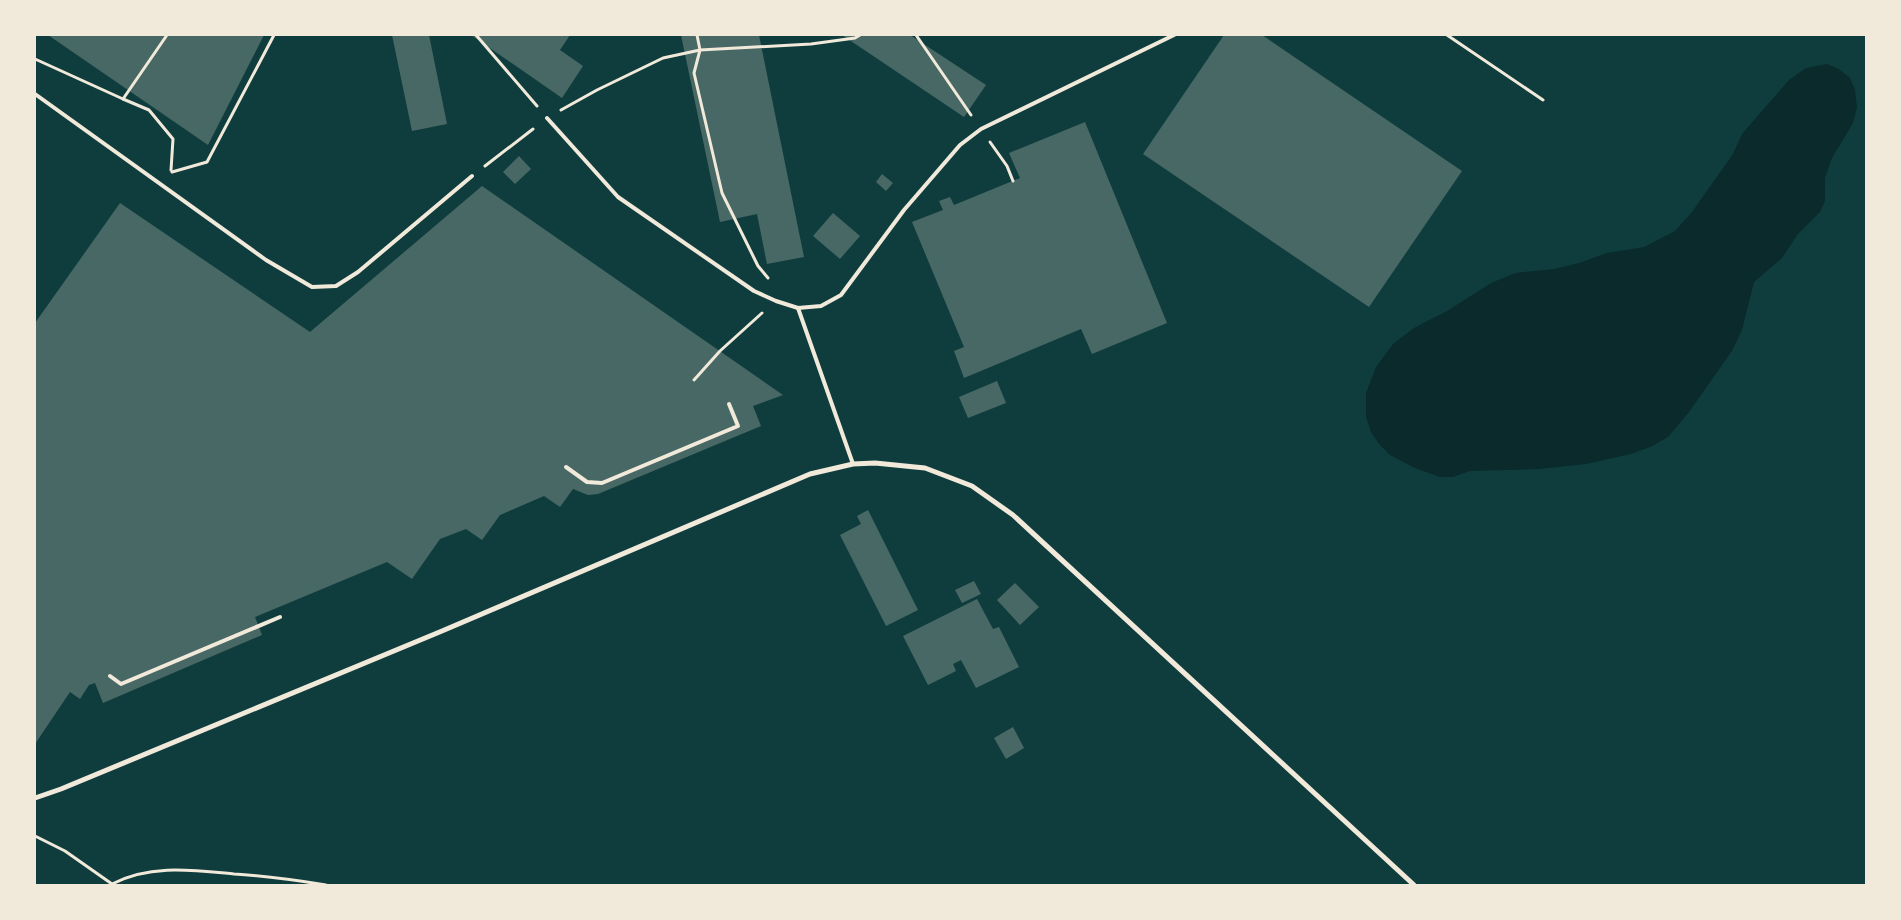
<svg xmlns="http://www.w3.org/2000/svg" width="1901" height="920" font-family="'PT Sans',sans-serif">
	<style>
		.water { fill: #0a2a2b }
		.building { fill: #486865 }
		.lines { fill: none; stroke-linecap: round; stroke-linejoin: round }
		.path { stroke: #f1e9da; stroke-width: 3 }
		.service { stroke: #f1e9da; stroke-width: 4 }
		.minor { stroke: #f1e9da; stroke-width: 5 }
	</style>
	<rect width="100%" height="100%" fill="#0f3d3e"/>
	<polygon class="water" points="1827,64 1839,69 1850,78 1855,90 1857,107 1853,123 1832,158 1825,178 1825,201 1820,212 1798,234 1782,258 1754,282 1742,330 1732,351 1689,412 1668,437 1650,447 1631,454 1586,464 1539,469 1470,471 1453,477 1440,477 1415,468 1390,455 1379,444 1371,432 1366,417 1366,393 1376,367 1393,344 1414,328 1447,311 1491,283 1515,273 1554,269 1579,263 1607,253 1644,247 1675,231 1692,212 1733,154 1742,134 1789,80 1806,68"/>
	<g class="building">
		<polygon points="48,35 264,35 208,145"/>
		<polygon points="392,35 429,35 447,124 412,131"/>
		<polygon points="471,35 570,35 560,50 583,66 562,98"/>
		<polygon points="681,35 759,35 804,257 767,264 757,214 720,222"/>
		<polygon points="842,35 910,35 986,85 964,117"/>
		<polygon points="1224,35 1262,35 1462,171 1369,307 1143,154"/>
		<polygon points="1085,122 1167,323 1092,354 1081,329 964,378 954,351 964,347 912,222 943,210 939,201 950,197 954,205 1020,178 1009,153"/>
		<polygon points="519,156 531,169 515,184 503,172"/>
		<polygon points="882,174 893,183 886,191 876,182"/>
		<polygon points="482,186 783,395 753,406 761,426 598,494 588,495 573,489 560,507 544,496 500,515 482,540 466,529 440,539 412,579 387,562 255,617 262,635 103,703 95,683 89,685 80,699 70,692 35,744 35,323 120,203 310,332"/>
		<polygon points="833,213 860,236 840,259 813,236"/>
		<polygon points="997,381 1006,403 968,418 959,397"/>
		<polygon points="868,510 918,610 886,626 840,535 861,524 857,516"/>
		<polygon points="974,581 981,594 962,603 955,590"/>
		<polygon points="1015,583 1039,607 1020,625 997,600"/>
		<polygon points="977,599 993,629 999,627 1019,667 976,688 961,660 953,664 956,671 928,685 903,636"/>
		<polygon points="1013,727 1024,748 1006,759 994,738"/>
	</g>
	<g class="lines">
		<g class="path">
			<polyline points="167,35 123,99 149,110 173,139 171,170"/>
			<polyline points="476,35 537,106"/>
			<polyline points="697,35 700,50 694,73 722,193 758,266 768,278"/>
			<polyline points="916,35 971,115"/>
			<polyline points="1447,35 1543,100"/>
			<polyline points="35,59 123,99"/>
			<polyline points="561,110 597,90 663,58 700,50 811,44 855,38 860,35"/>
			<polyline points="990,142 1007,166 1013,181"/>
			<polyline points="485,166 533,129"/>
			<polyline points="172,172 207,162 274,35"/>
			<polyline points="694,380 720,351 762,313"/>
			<path d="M35,836L65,851L112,884C150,864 192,870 234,874C265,876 295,880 326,885"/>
		</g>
		<g class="service">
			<polyline points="35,94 266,260 312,287 336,286 358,272 472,176"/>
			<polyline points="547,118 618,197 754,291 776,301 798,308 821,306 841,295 904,210 960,145 981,129 1174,35"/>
			<polyline points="798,308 853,464"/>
			<polyline points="566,467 587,482 602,483 738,426 729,404"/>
			<polyline points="110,676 121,684 280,617"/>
		</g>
		<polyline class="minor" points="35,798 61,789 442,631 810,474 853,464 875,463 925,468 972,486 1013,515 1414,885"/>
	</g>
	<rect width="1901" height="920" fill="none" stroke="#f1e9da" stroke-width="72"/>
</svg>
